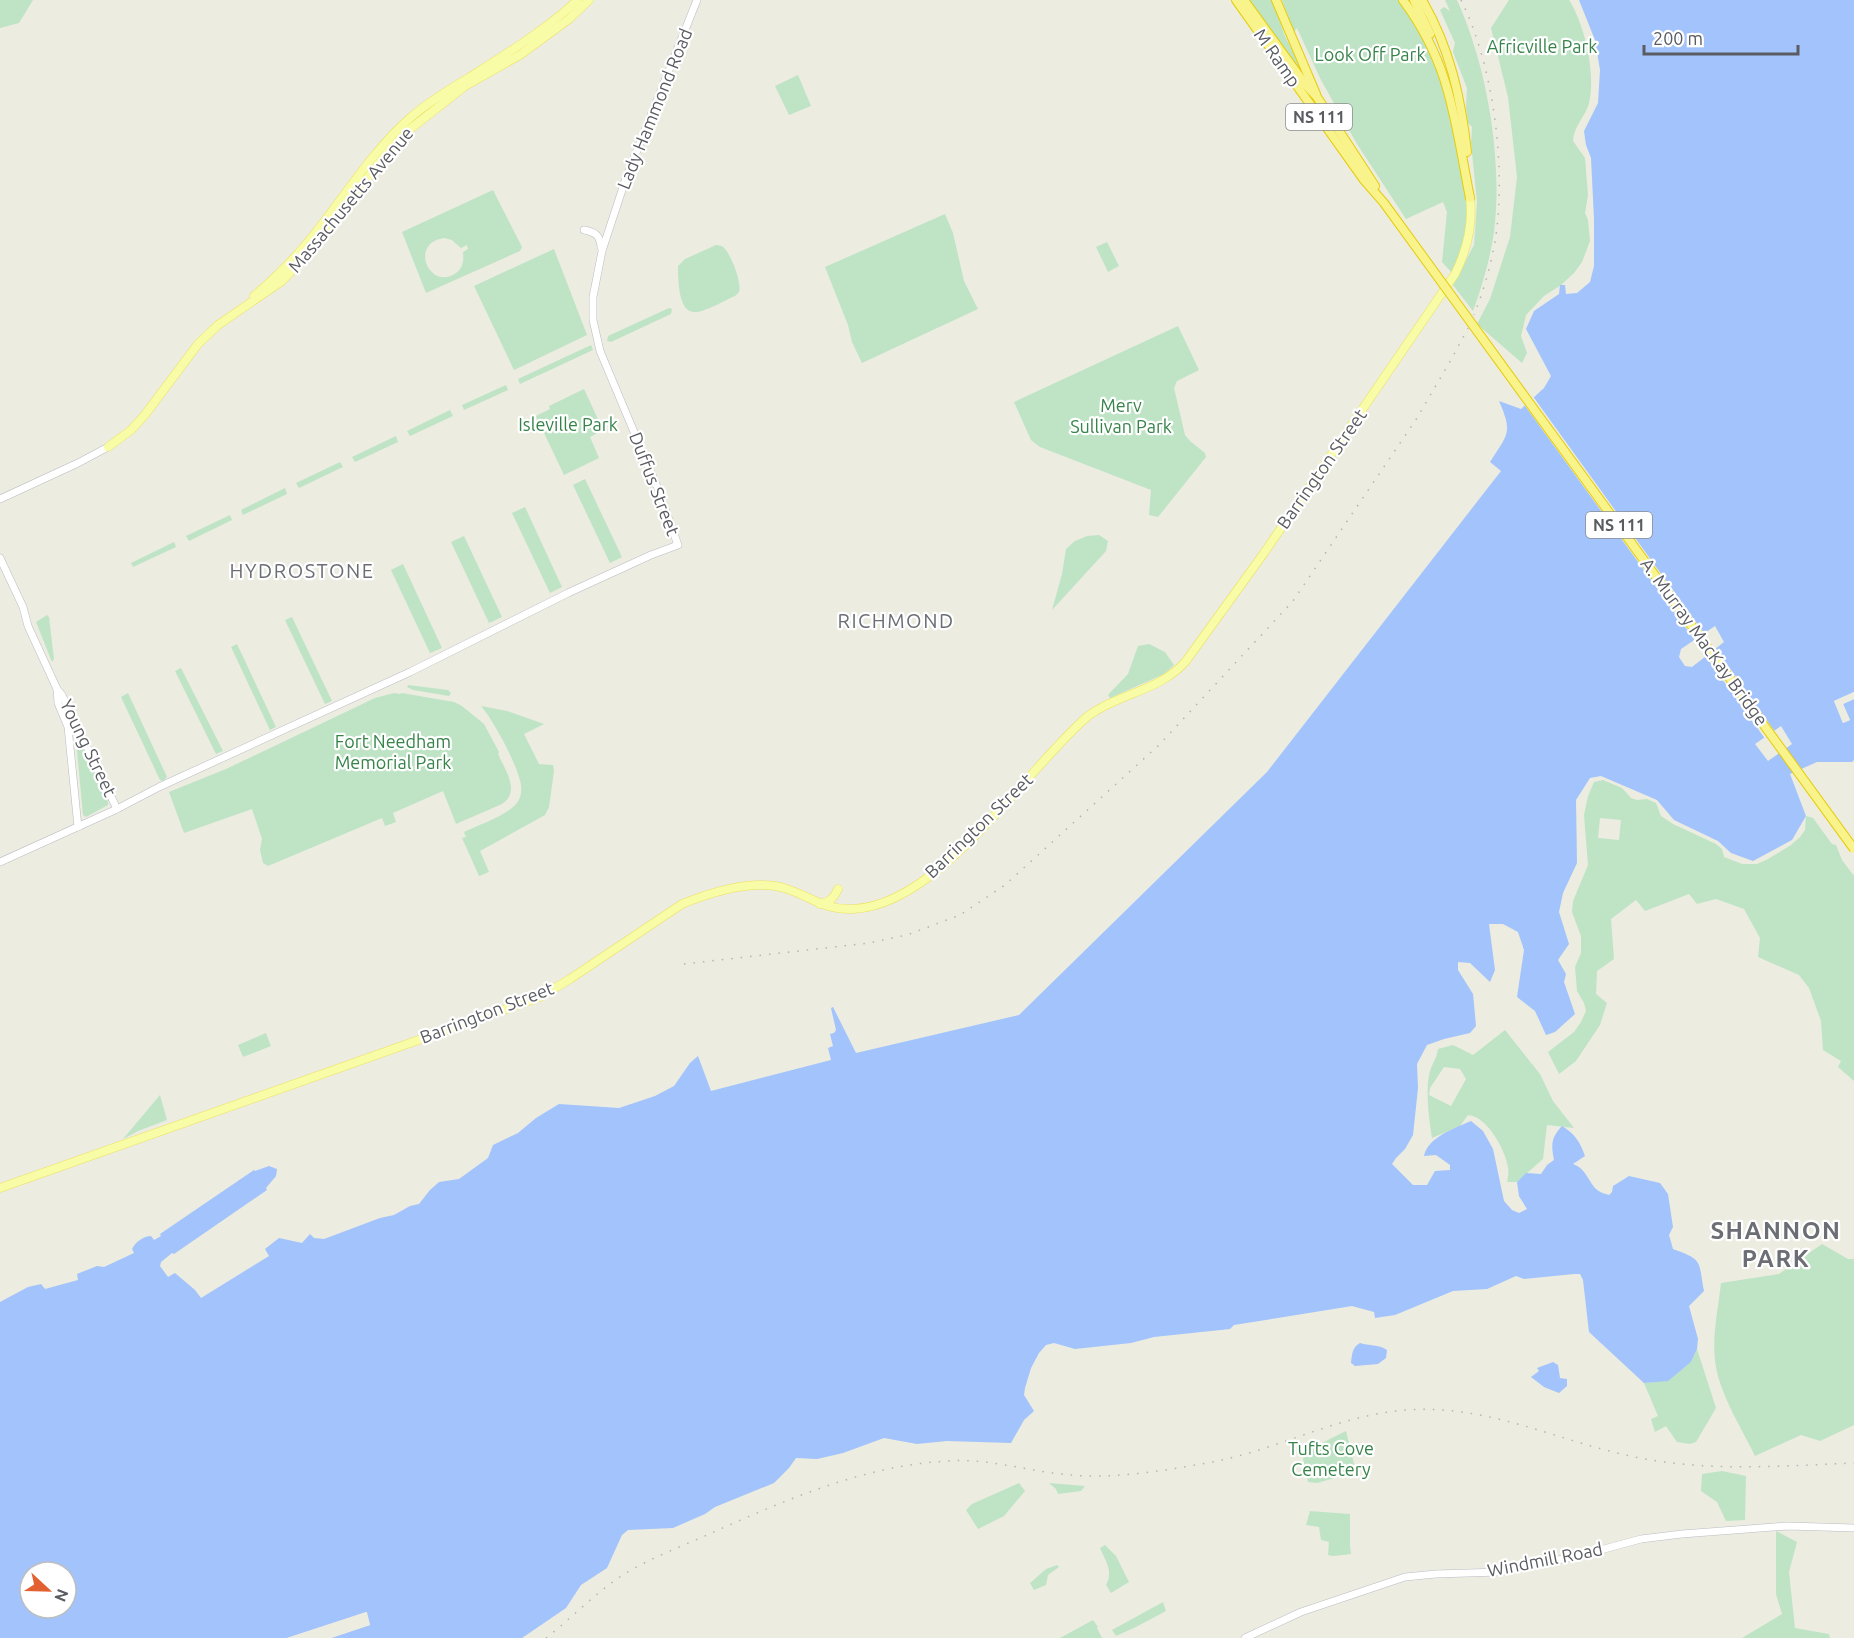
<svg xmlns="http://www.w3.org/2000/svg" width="1854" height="1638" font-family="Ubuntu,sans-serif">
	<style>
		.green { fill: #bee4c5; fill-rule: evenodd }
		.water { fill: #a2c3fc; fill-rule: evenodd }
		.pier { fill: #ecece1 }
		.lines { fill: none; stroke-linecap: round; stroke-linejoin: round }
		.secondary-casing { stroke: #babcc3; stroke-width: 8 }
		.primary-casing { stroke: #ece05b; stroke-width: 9 }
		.motorway-casing { stroke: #e6cc08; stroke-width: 10 }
		.secondary { stroke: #fff; stroke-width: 7 }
		.primary { stroke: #f9fca7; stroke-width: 8 }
		.motorway { stroke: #f9f38c; stroke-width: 8 }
		.rail { stroke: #b4b5b5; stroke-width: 1.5; stroke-dasharray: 1.5 8; stroke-linecap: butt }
		.motorway-bridge-casing { stroke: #e6cc08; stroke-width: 10; stroke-linecap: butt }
		.motorway-bridge { stroke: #f9f38c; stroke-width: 8 }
		.labels { text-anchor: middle; stroke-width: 4.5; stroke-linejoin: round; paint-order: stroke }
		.shield { fill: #fff; stroke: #8c8d91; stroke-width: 1.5 }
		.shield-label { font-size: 16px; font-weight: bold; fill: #5a5c62 }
		.park-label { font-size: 18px; fill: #37834a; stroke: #fff }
		.street-label { font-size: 18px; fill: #5a5c62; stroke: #fff }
		.neighbourhood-label { font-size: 20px; letter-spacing: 1.5px; fill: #6b6e74; stroke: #fff }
		.district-label { font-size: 24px; font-weight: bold; letter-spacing: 1.5px; fill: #6b6e74; stroke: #fff }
	</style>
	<rect width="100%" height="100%" fill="#ecece1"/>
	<g class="green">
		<polygon points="0,0 33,0 19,23 0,28"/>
		<polygon points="1249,0 1273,0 1284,34 1308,83 1259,16"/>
		<polygon points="1282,0 1398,0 1414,18 1441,79 1455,133 1469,211 1467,239 1453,274 1442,262 1447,212 1443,202 1406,219 1357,144 1321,80 1297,28 1294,32"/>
		<path d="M1445,0H1457C1487,66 1503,159 1494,232C1490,260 1482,286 1473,311L1453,285L1474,245L1477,202L1471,143L1472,127L1468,123L1466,107L1467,88L1453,52L1455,43L1440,10L1444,7L1450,11Z"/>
		<path d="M1509,0H1569C1585,25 1596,74 1589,103C1586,116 1574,125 1573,141L1585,158L1588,195L1585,213L1588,220L1590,241L1582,262L1574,273L1561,285L1544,296L1526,315L1521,336L1527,353L1522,363L1477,324L1490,299L1510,237L1517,177L1508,97L1491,28Z"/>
		<polygon points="798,75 811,106 789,115 775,86"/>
		<path d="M493,190L522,247L520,251L426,293L402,232ZM444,238L452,240L461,248L467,245L468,249L463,252C464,260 463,268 456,273C430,292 408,243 444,238Z"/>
		<polygon points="945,214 953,233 964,281 978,309 862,363 852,342 848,325 825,267"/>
		<polygon points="1107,242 1119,266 1108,272 1096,247"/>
		<path d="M716,245C721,246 722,245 725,249C732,257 742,283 739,292L735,296C725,300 704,313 694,312C678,312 678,278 678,266L685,259Z"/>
		<polygon points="554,249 587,335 514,370 474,286"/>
		<polygon points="669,308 672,309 671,314 611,342 607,341 608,336"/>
		<polygon points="1178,326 1199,370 1177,381 1174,388 1185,435 1190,441 1205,453 1206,457 1158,517 1149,515 1151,490 1040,447 1031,440 1014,402"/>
		<polygon points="591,345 593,350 520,384 518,379"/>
		<polygon points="506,385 508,390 464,410 462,405"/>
		<polygon points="584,389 603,430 590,437 599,458 564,475 536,416 550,409 549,406"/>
		<polygon points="450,410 453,416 410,436 407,431"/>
		<polygon points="396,436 398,442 355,462 352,457"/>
		<polygon points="340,462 343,467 299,488 296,483"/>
		<polygon points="585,479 622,557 610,563 573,485"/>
		<polygon points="285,488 287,494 243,515 241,510"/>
		<polygon points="525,507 562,587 550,593 512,513"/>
		<polygon points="230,515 232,520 189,541 186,536"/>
		<polygon points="1099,535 1108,541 1106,551 1052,610 1062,574 1066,549 1075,541 1087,536"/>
		<polygon points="464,536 502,617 489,623 451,542"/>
		<polygon points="174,542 176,547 133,567 131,563"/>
		<polygon points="403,564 442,648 430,653 391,570"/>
		<polygon points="47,615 49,617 54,659 52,662 36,622"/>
		<polygon points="292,617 332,701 325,704 285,620"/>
		<polygon points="237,644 276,727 270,730 231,647"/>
		<polygon points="1149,644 1165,652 1174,665 1164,674 1110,698 1108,695 1128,674 1138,646"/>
		<polygon points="181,668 223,751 216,754 175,671"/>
		<polygon points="408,685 448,690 451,693 449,696 413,690 407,687"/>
		<polygon points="128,693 167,777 163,781 160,780 121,697"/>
		<path d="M394,693L400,694L402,693L454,702L462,706L484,724L499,752L498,754C505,770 521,791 502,804L456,824L443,791L393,813L396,822L385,826L382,818L268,866L263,863L260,850L262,839L252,809L184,833L169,792L226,769L375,698Z"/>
		<path d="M481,706L507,711L544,724L524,734L539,764L553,765L554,771L549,807L545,815L480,851L489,872L479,876L462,838L466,837L464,832C478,825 503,817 514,806C520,801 522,793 521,785C518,766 494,721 481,706Z"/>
		<polygon points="78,738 108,802 108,805 86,817 83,815 76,740"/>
		<path d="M1603,780L1622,788L1631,798L1637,800L1647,799L1656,803L1661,816L1673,824L1716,844L1722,849L1724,857L1742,864H1757L1768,859L1791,845L1800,837L1805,830L1806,816L1813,818L1832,844L1836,845L1842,860L1854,876V1081L1838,1067L1841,1061L1823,1050L1821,1021L1809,988L1799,975L1758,957L1760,938L1744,909L1716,899L1697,904L1689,894L1645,911L1636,900L1611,919L1614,959L1597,971L1596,994L1607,1003L1600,1025L1576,1061L1559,1074L1548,1052L1574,1032L1581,1022L1586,1011L1584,1003L1577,991L1575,967L1581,953V936L1572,912L1573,901L1588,865L1584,815L1588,796L1594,782ZM1600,818L1621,820L1619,840L1598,838Z"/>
		<path d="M1505,1030L1540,1074L1553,1101L1574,1128L1547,1125L1543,1159L1517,1182H1507C1508,1178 1509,1172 1508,1167C1505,1150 1488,1117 1468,1115L1460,1126L1432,1138C1429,1121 1425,1088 1430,1071C1432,1064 1437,1058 1438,1049L1453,1045L1473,1055ZM1444,1067L1460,1069L1466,1079L1451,1106L1429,1095L1430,1088Z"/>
		<polygon points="266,1033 271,1046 243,1057 238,1045"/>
		<polygon points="160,1095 167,1120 138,1131 123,1139"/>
		<path d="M1822,1244L1848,1259H1854V1425L1820,1441L1801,1435L1755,1456C1742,1429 1721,1396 1716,1367C1711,1339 1718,1310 1721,1283L1779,1274Z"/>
		<polygon points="1697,1349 1716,1408 1696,1442 1690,1444 1677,1442 1666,1426 1655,1432 1651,1419 1658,1416 1644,1383 1668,1380 1691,1362"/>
		<polygon points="1346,1431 1356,1472 1317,1483 1308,1482 1302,1453"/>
		<polygon points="1722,1471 1746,1476 1745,1520 1726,1521 1717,1502 1701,1491 1702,1474"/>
		<polygon points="1019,1483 1025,1491 1004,1516 978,1529 966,1510 972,1504"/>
		<polygon points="1049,1483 1085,1486 1081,1491 1058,1494 1056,1489"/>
		<polygon points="1310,1511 1350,1514 1350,1546 1351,1554 1333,1556 1328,1555 1329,1542 1321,1540 1319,1527 1306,1525"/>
		<polygon points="1776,1531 1797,1542 1789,1572 1795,1628 1829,1634 1830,1638 1742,1638 1782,1614 1776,1594"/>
		<path d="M1105,1545L1116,1556L1129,1582L1111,1593L1106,1585C1114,1572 1105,1560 1100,1548Z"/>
		<polygon points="1057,1565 1059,1567 1048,1575 1046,1585 1034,1590 1030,1583 1046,1569"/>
		<polygon points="1163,1602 1166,1611 1136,1627 1116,1636 1112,1630"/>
		<polygon points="1093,1620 1098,1627 1097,1628 1102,1638 1060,1638"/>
	</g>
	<g class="water">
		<path d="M1579,0H1854V692L1834,701L1843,723L1850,720L1843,704L1854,699V760L1852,762H1817L1790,774L1806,816L1792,840L1753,861L1731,853L1718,841L1674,820L1657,800L1601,776L1590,778L1576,800L1577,863L1563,893L1559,912L1569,944L1558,960L1566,974L1564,982L1575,1014L1555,1032L1546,1035L1535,1011L1517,997L1524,950L1518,932L1503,924H1489L1495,970L1490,982L1470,963L1458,962V970L1473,994L1476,1026L1470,1033L1444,1039L1427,1045L1417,1064L1418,1088L1413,1135L1405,1149L1396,1158L1392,1164L1413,1185H1427L1435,1171L1450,1170V1165L1436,1155L1424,1156C1428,1137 1455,1128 1471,1121L1483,1131L1493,1149L1504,1201L1512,1210L1519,1213L1527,1209L1519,1196L1517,1182L1526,1173L1541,1174L1547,1165L1554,1160C1551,1144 1551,1138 1562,1126C1575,1134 1580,1142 1585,1156L1573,1164C1586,1169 1587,1179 1596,1189C1599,1192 1605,1194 1609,1195L1612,1192L1613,1186L1629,1176L1660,1183L1668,1194L1673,1227L1669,1235L1673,1249C1704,1260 1698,1261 1704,1291L1689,1306L1698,1339L1697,1349L1691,1362L1668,1381L1644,1383L1589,1332L1583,1280L1580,1274H1574L1524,1279L1516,1276L1487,1289L1453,1291L1395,1315L1375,1318L1374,1312L1352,1306L1234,1325L1230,1329L1154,1337L1131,1343L1075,1349L1054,1343L1046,1345L1039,1353L1031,1368L1025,1388L1024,1395L1034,1411L1024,1420L1011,1443L947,1441L917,1444L884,1438L843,1453L817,1459L796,1458L789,1468L774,1483L715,1507L705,1514L673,1528L628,1530L622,1535L607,1568L581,1585L566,1608L522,1638H331L370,1625L366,1612L287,1638H0V1302L28,1287L41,1284L45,1289L78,1280L77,1274L97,1266L104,1267L134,1253L132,1249C135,1242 144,1236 151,1236L154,1240L161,1236L160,1234L254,1170L255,1171L269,1166L277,1169L276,1176L266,1188L267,1190L174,1254L172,1253L161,1262L160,1266L168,1277L175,1273L195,1290L201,1298L269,1256L265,1249L279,1238L302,1243L310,1234L314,1238L324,1239L380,1218L394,1215L410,1206L419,1204L430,1190L439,1182L459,1179L488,1158L493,1145L518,1133L536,1118L559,1104L619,1108L655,1096L674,1086L690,1063L698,1056L711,1091L831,1060L828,1048L833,1046L830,1034L834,1033L836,1030L831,1008L833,1007L856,1053L1019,1015L1267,772L1501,471L1490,462C1508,434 1513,433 1499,401L1521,409L1544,388L1551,376L1526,329L1534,311L1559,294L1560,285H1565L1566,294L1577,293L1590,282L1594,266V219L1591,158L1586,145L1584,131L1598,103L1600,70L1595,40ZM1715,626L1724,642L1692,667L1685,666L1679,657L1681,649ZM1781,726L1792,744L1768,761L1755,744ZM30,1572H66V1608H30Z"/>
		<path d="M1360,1343C1369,1346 1378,1344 1387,1350L1386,1358L1378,1364L1355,1366L1351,1363C1352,1355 1352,1347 1360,1343Z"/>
		<polygon points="1553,1362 1558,1365 1560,1378 1567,1379 1567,1386 1559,1393 1544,1387 1531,1377 1539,1371 1537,1368"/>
	</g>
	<g class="pier">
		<polygon points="1532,395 1706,636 1696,642 1523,403"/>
		<polygon points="1714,646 1776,733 1766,740 1704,654"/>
		<polygon points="1854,692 1854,695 1838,702 1845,719 1840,703 1854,696 1854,699 1843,704 1850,720 1843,723 1834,701"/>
		<polygon points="367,1612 370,1625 331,1638 328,1638 330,1635 366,1623 365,1616 297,1638 287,1638"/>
	</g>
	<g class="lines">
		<defs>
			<g id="secondary">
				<path d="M584,230C595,232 600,235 601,247"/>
				<polyline points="0,499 78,463 108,447"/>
				<polyline points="0,558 23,607 28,626 57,689 62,695 117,809"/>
				<polyline points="57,689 58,703 68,727 78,827"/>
				<polyline points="0,862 117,809 159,787 410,672 568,593 651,555 678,545 658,489 600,351 593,320 593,297 602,251 626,178 697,0"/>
				<polyline points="1245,1638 1301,1612 1405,1577 1436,1574 1500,1572 1582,1555 1641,1539 1682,1534 1788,1526 1854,1528"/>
			</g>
			<g id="primary">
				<path d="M254,296C272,281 288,265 303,248C340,205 368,155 410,118C428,102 450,89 470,77C508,53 545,30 578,0"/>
				<polyline points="108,447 131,430 144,416 198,344 218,325 282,281 308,254 390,149 409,130 465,86 520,55 569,19 589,0"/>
				<path d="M820,904C830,902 834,898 838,889"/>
				<path d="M0,1188L540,997L570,979L682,904C712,892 752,879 784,888C811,896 822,910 853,909C939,906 1026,769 1088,716C1119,693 1160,691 1186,661L1264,553L1455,274C1467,250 1473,224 1470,198"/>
			</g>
			<g id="motorway">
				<polyline points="1236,0 1364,180 1384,203"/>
				<polyline points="1244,0 1305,84 1317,97 1375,186"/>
				<polyline points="1276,0 1316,94"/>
				<path d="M1403,0C1451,64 1455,122 1470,198"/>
				<polyline points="1414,0 1430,34"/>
				<path d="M1422,0C1450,48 1461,98 1467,152"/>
			</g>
		</defs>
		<use href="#secondary" class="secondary-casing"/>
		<use href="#primary" class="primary-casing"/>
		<use href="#motorway" class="motorway-casing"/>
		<use href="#secondary" class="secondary"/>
		<use href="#primary" class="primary"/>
		<use href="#motorway" class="motorway"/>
		<g class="rail">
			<path d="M1461,0C1493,64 1506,164 1496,235C1492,263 1484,289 1474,315"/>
			<polyline points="684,964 869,943 907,935 960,915 1005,885 1159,745 1293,601 1417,418 1452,358 1468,328"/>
			<path d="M546,1638C573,1617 597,1591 626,1573C651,1558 680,1547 707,1535C783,1501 864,1465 949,1461C990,1458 1030,1472 1071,1475C1111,1479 1162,1471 1201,1464C1285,1451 1353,1403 1441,1410C1508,1414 1570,1444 1635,1457C1707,1472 1781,1466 1854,1463"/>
		</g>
		<defs>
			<polyline id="motorway-bridge" points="1384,203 1854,849"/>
		</defs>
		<use href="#motorway-bridge" class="motorway-bridge-casing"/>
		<use href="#motorway-bridge" class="motorway-bridge"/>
	</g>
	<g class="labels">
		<g class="shield">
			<rect x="1286" y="104" width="66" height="26" rx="4.5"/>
			<rect x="1586" y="512" width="66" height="26" rx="4.5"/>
		</g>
		<g class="shield-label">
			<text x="1319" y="123">NS 111</text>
			<text x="1619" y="531">NS 111</text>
		</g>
		<g class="park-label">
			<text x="1542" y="53">Africville Park</text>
			<text x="1370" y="61">Look Off Park</text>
			<text x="1121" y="412">Merv<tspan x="1121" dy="21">Sullivan Park</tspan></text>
			<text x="568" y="431">Isleville Park</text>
			<text x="393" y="748">Fort Needham<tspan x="393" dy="21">Memorial Park</tspan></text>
			<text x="1331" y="1455">Tufts Cove<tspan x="1331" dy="21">Cemetery</tspan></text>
		</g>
		<g class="street-label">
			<text transform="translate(1277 58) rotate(55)" y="6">M Ramp</text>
			<text transform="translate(655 109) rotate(-68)" y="6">Lady Hammond Road</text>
			<text transform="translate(351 200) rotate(-50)" y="6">Massachusetts Avenue</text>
			<text transform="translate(1322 469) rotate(-55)" y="6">Barrington Street</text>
			<text transform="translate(654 484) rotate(69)" y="6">Duffus Street</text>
			<text transform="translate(1704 642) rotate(54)" y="6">A. Murray MacKay Bridge</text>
			<text transform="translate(88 748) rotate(64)" y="6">Young Street</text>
			<text transform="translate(979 826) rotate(-44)" y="6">Barrington Street</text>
			<text transform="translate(487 1013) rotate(-21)" y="6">Barrington Street</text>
			<text transform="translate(1545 1560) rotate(-11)" y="6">Windmill Road</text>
		</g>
		<g class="neighbourhood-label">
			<text x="302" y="578">HYDROSTONE</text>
			<text x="896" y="628">RICHMOND</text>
		</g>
		<g class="district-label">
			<text x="1776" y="1239">SHANNON<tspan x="1776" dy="28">PARK</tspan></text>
		</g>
	</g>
	<g transform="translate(48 1590) rotate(112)"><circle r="28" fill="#ffffff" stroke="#bdbec0" stroke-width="1.5"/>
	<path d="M0-4.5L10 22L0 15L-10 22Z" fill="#e36131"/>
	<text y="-9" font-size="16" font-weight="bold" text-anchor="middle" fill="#5a5c62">N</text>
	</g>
	<path d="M1644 45v9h154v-9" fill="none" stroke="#5a5c62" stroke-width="3"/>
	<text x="1653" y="45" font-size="18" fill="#5a5c62" stroke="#ffffff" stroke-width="4.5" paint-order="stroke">200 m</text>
</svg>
